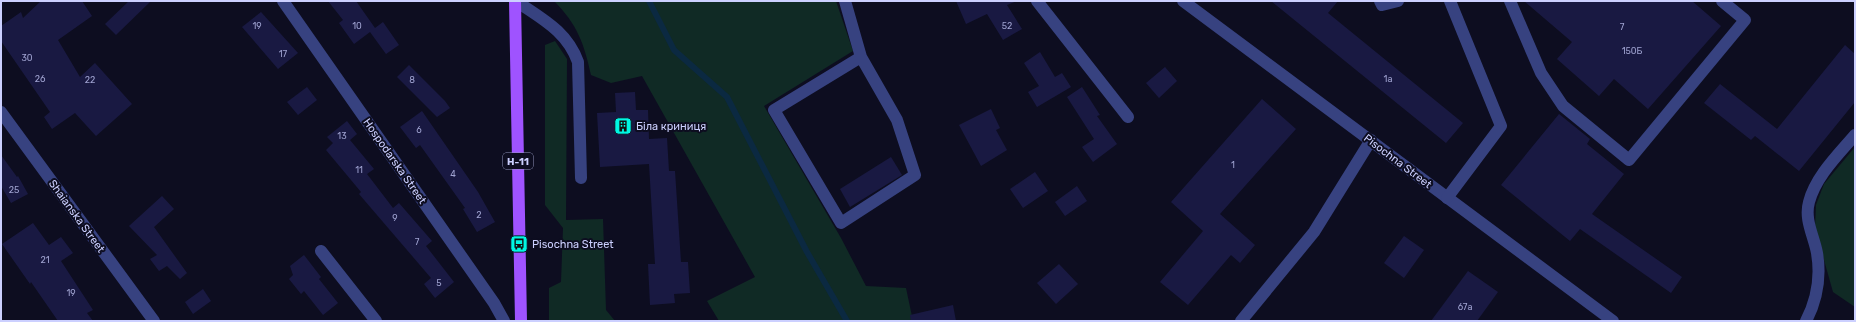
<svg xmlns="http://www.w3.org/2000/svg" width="1856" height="322" font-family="Rubik,sans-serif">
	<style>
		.green { fill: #102a25 }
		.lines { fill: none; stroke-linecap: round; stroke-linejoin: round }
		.stream { stroke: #0b2941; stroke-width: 6 }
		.building { fill: #191942 }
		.minor { stroke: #374280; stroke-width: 12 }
		.major { stroke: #9f53ff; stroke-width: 12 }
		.labels { text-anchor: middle; stroke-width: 4; stroke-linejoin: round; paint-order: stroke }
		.number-label { font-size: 9px; fill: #9fa2d0 }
		.shield { fill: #0d0d20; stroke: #9396bc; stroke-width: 1 }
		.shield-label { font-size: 10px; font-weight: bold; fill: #ccd0ff }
		.poi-label { font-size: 11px; fill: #ccd0ff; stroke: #0d0d20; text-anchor: start }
		.street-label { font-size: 11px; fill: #ccd0ff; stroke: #0d0d20 }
	</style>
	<rect width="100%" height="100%" fill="#0d0d20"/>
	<g class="green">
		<path d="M554,1H836L853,51L764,106L841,238L866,286L906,288L913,321H719L707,301L755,277L642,76L611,83L591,75C584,43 577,24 554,1Z"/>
		<polygon points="555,41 567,59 566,220 603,219 606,310 615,321 549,321 549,288 561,282 563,228 545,205 545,45"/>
		<polygon points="1855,147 1855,307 1833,292 1815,228 1816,205 1824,184"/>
	</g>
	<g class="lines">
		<polyline class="stream" points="649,1 674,50 727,97 807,252 847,321"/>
	</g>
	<g class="building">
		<polygon points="41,1 82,1 92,16 58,40 80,77 95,63 132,104 96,136 75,113 52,129 44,117 50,112 1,41 1,26 21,12 23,18"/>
		<polygon points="129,1 151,1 116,35 105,24"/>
		<polygon points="328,1 356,1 375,28 383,22 399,45 386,54 370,32 354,44 339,23 343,20"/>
		<polygon points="956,1 1017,1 1007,5 1022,29 1003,40 987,14 966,24"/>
		<polygon points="1271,1 1338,1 1328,13 1463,123 1446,143"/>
		<polygon points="1524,1 1692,1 1721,26 1648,109 1614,79 1599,96 1557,59 1572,42"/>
		<polygon points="261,12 298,53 278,69 242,27"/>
		<polygon points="1845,45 1855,54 1855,102 1799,171 1755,136 1751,140 1704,103 1720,84 1777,129"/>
		<polygon points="1040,52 1055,77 1062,73 1071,87 1037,107 1028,92 1039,86 1024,63"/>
		<polygon points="409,65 445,101 450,108 437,117 397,77"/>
		<polygon points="1165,67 1177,81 1159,98 1146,83"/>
		<polygon points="307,87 317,100 298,115 287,102"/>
		<polygon points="1082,87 1100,115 1097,116 1117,144 1093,162 1082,147 1094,139 1067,97"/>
		<polygon points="635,92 636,110 648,110 649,139 667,138 669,171 675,171 681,262 688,262 690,293 674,294 675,303 650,305 648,264 655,264 649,164 600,167 597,113 616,112 615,93"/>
		<polygon points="1262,99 1296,129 1220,214 1255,245 1240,263 1231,255 1188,305 1160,282 1203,231 1171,202"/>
		<polygon points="991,109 1000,128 996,130 1007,150 981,166 959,125"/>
		<polygon points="422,111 478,192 495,222 477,232 463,209 465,208 420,145 416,148 400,127"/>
		<polygon points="1559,114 1590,139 1587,144 1624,174 1592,214 1682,277 1671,293 1580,229 1570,241 1501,185"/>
		<polygon points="347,121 357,134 350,140 374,169 367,174 393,208 399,203 432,241 426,246 454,282 435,298 424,284 431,278 359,194 361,192 326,150 333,143 327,137"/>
		<polygon points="1,155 17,177 18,176 28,194 11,203 1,186"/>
		<polygon points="891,157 902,175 850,207 840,189"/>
		<polygon points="1035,172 1048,191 1023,208 1010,189"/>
		<polygon points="1077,186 1087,201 1065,216 1055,202"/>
		<polygon points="162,196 174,209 154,227 187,273 180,279 167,266 159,271 150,259 157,255 129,226"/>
		<polygon points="33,223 49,245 61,237 73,253 61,261 93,310 87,313 93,321 58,321 31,282 30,284 2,244"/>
		<polygon points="1404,236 1424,250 1404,278 1384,263"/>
		<polygon points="304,255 321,277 319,279 338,303 323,315 304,291 301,294 289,279 293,275 290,266"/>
		<polygon points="1059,264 1078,284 1056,304 1037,283"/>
		<polygon points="1468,271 1498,292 1477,321 1431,321"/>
		<polygon points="203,289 211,301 193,314 185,302"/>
		<polygon points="953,305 956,321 911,321 910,315"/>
	</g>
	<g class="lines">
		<g class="minor">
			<polyline points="283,1 494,303 504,321"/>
			<path d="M516,1C542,19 567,31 578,62L581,178"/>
			<polyline points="845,1 861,57 897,120 915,175 841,223 774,110 861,57"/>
			<polyline points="1037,1 1128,117"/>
			<polyline points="1183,1 1613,321"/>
			<polyline points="1380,1 1382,5 1398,1"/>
			<polyline points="1510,1 1541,73 1563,106 1629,160 1745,20 1722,1"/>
			<polyline points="1,112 154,321"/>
			<polyline points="1447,198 1501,126 1450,1"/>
			<polyline points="321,251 376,321"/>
			<polyline points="1241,321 1314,232 1371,140"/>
			<path d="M1806,321C1817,300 1821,277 1817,253C1814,236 1804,220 1809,202C1816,176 1838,155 1855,135"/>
		</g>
		<polyline class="major" points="515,1 521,321"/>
	</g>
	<defs>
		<symbol id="building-square" viewBox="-11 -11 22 22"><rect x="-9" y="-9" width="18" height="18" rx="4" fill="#00f7e2" stroke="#0d0d20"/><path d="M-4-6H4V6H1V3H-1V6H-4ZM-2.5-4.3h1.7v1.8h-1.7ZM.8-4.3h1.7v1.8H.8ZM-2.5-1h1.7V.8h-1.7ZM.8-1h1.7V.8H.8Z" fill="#111"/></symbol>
		<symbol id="bus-square" viewBox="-11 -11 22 22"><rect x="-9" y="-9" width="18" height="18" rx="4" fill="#00f7e2" stroke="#0d0d20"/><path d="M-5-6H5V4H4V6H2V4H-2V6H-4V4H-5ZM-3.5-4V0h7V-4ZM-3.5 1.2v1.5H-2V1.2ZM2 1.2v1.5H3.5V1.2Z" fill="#111"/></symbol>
	</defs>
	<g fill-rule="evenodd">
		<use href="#building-square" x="613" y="116" width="20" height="20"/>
		<use href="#bus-square" x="509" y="234" width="20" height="20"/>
	</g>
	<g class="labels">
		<g class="number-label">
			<text x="257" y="29">19</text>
			<text x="357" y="29">10</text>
			<text x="1007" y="29">52</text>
			<text x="1622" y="30">7</text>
			<text x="1632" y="54">150Б</text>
			<text x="283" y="57">17</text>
			<text x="27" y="61">30</text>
			<text x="40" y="82">26</text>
			<text x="1388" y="82">1а</text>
			<text x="90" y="83">22</text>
			<text x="412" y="83">8</text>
			<text x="419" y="133">6</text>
			<text x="342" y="139">13</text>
			<text x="1233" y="168">1</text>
			<text x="359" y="173">11</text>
			<text x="453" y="177">4</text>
			<text x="14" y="193">25</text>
			<text x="479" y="218">2</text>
			<text x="395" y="221">9</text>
			<text x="417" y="245">7</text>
			<text x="45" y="263">21</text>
			<text x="439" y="286">5</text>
			<text x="71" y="296">19</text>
			<text x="1465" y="310">67а</text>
		</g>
		<rect class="shield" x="503" y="153" width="30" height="16" rx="3"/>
		<g class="shield-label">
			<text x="518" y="165">Н-11</text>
		</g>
		<g class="poi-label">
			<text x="636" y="130">Біла криниця</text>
			<text x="532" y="248">Pisochna Street</text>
		</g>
		<g class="street-label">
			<text transform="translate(395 161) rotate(55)" y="4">Hospodarska Street</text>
			<text transform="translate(1398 161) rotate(37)" y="4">Pisochna Street</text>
			<text transform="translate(77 216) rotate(54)" y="4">Shaianska Street</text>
		</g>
	</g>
	<rect width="1856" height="322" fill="none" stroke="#ccd0ff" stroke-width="4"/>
</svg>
